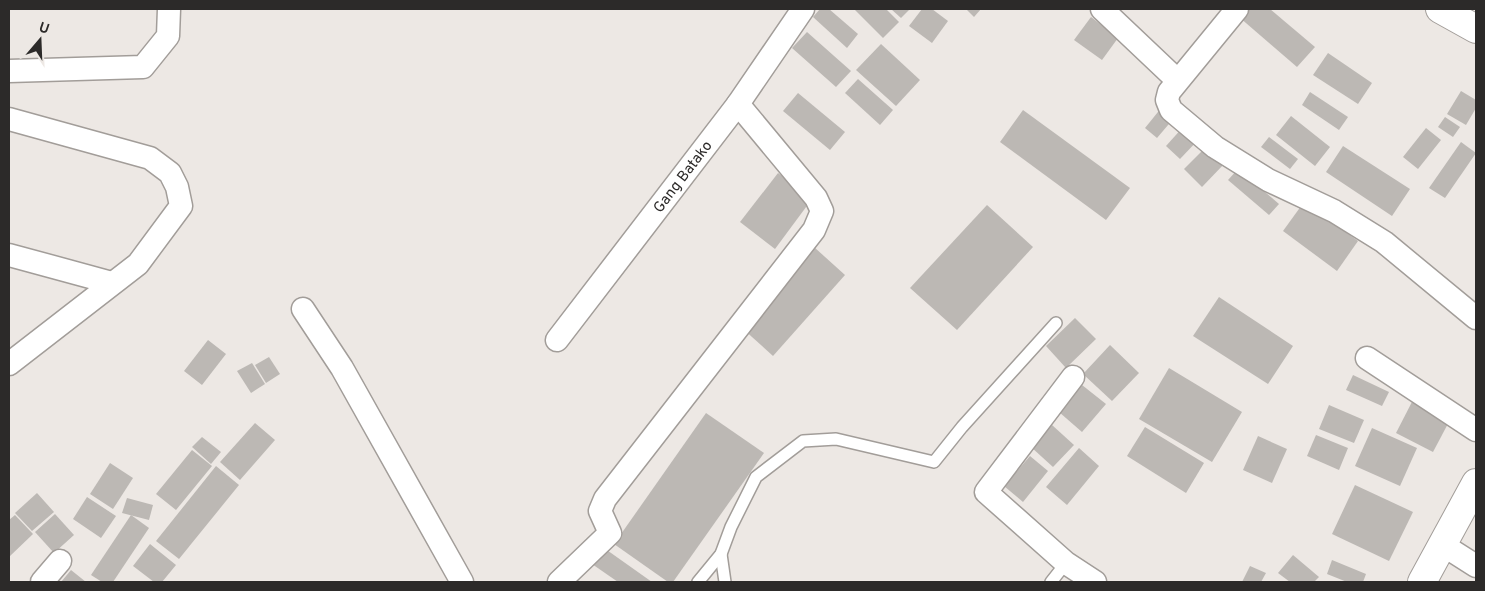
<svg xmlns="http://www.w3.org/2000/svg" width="1485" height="591" font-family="Overpass,sans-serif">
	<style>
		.building { fill: #bcb8b4 }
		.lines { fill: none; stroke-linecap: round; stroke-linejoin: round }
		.lane-casing { stroke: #a29d99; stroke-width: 14 }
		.street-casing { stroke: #a29d99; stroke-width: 25 }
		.secondary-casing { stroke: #a29d99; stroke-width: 30 }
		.highway-casing { stroke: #a29d99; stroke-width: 30 }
		.lane { stroke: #fff; stroke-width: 11 }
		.street { stroke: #fff; stroke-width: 22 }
		.secondary { stroke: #fff; stroke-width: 28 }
		.highway { stroke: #fff; stroke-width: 28 }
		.labels { text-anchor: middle; stroke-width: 5; stroke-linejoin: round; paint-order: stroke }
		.street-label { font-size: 15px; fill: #2c2a29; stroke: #ede8e4 }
	</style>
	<rect width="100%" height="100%" fill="#ede8e4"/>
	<g class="building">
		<polygon points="820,9 829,9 858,34 847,48 813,17"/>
		<polygon points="854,9 886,9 899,22 883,38"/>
		<polygon points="891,9 910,9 901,18"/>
		<polygon points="922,9 932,9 948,21 932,43 909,26"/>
		<polygon points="966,9 981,9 974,17"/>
		<polygon points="1246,9 1270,9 1315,47 1297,67 1239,17"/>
		<polygon points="1091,17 1118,38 1102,60 1074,40"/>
		<polygon points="807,32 851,71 836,87 792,48"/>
		<polygon points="881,44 920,80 896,106 856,70"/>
		<polygon points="1328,53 1372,83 1358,104 1313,75"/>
		<polygon points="858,79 893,110 880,125 845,93"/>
		<polygon points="1461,91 1476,100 1476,108 1466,125 1447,114"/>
		<polygon points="1310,92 1348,117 1339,130 1302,105"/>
		<polygon points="798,93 845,132 830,150 783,111"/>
		<polygon points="1162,107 1174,118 1157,138 1145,128"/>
		<polygon points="1023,110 1130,188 1106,220 1000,142"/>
		<polygon points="1291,116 1330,147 1315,166 1276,135"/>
		<polygon points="1445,117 1460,127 1453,137 1438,127"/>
		<polygon points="1184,126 1199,139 1180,159 1166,146"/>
		<polygon points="1426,128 1441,140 1418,169 1403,157"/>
		<polygon points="1269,137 1298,159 1290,169 1261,147"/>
		<polygon points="1461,142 1476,153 1445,198 1429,188"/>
		<polygon points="1207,146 1225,163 1202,187 1184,169"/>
		<polygon points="1343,146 1410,189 1392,216 1326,172"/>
		<polygon points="1238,169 1279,204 1269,215 1228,180"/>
		<polygon points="778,173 812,199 775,249 740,222"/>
		<polygon points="1304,202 1358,241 1337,271 1283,231"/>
		<polygon points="987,205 1033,247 957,330 910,288"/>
		<polygon points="814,247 845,275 773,356 742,328"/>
		<polygon points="1219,297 1293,346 1268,384 1193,336"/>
		<polygon points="1075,318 1096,339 1066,368 1046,346"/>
		<polygon points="208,340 226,354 202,385 184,371"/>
		<polygon points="1110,345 1139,373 1112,401 1083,374"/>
		<polygon points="269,357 280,374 266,383 255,365"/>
		<polygon points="252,363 265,384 251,393 237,371"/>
		<polygon points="1169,368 1242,412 1212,462 1139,419"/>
		<polygon points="1353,375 1389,392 1382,406 1346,390"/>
		<polygon points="1082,385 1106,404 1082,432 1059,412"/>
		<polygon points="1414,398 1451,418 1433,452 1396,433"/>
		<polygon points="1329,405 1364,420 1354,443 1319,429"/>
		<polygon points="706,413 764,453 673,582 668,582 614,544"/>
		<polygon points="255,423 275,440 240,480 220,462"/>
		<polygon points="1052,425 1074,445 1053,467 1031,447"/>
		<polygon points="1145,427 1204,463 1186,493 1127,456"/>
		<polygon points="1372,428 1417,448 1400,486 1355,466"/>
		<polygon points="1316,435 1348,448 1339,470 1307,456"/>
		<polygon points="1258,436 1287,449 1272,483 1243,470"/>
		<polygon points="202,437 221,452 211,464 192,447"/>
		<polygon points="1079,448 1099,466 1067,505 1046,487"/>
		<polygon points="192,450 212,466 176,510 156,494"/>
		<polygon points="1030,456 1048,471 1023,502 1004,486"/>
		<polygon points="110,463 133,478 113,509 90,494"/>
		<polygon points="216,466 239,485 179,559 156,541"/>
		<polygon points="1355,485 1413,512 1389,561 1332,534"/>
		<polygon points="37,493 54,512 32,531 15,513"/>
		<polygon points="87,497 116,516 101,538 73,519"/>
		<polygon points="127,498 153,505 149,520 122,513"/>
		<polygon points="55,514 74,535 54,553 35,532"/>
		<polygon points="15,515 33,534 9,557 9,520"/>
		<polygon points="131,515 149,528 113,582 102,582 91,575"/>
		<polygon points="150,544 176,565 162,582 154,582 133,566"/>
		<polygon points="604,548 652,582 618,582 592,564"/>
		<polygon points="1293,555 1319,577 1314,582 1290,582 1278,573"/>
		<polygon points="1332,560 1366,574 1363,582 1347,582 1327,574"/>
		<polygon points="1250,566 1266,573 1261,582 1242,582"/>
		<polygon points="71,570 86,582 61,582"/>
	</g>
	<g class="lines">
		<defs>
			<g id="lane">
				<polyline points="721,554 725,582"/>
				<polyline points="698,582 721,554 731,527 756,477 803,441 836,439 934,462 962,427 1056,323"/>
				<polyline points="1051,582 1066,563"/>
			</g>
			<g id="street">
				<polyline points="1102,9 1177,80"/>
				<polyline points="1237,9 1169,92 1167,100 1171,110 1215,147 1268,180 1334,211 1384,242 1476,318"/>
				<polyline points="9,71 143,67 168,36 169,9"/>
				<polyline points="9,119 150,158 170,173 177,187 181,206 138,264 9,364"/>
				<polyline points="9,255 112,283"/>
				<polyline points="303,309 342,368 462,582"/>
				<path id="s1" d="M557,340L738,104L803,9"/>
				<polyline points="1367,358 1476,430"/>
				<polyline points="1073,377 986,492 1066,563 1095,582"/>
				<polyline points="1443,545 1476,566"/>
				<polyline points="42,582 60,561"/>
				<polyline points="559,582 610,533 600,511 605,499 814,230 822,211 816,198 738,104"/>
			</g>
			<polyline id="secondary" points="1422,582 1476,483"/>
			<polyline id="highway" points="1440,9 1476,29"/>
		</defs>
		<use href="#lane" class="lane-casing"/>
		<use href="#street" class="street-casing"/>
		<use href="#secondary" class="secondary-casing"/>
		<use href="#highway" class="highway-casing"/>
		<use href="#lane" class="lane"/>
		<use href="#street" class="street"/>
		<use href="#secondary" class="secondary"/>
		<use href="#highway" class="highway"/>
	</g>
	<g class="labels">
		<g class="street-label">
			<text dy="5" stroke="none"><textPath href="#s1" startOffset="206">Gang Batako</textPath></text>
		</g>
	</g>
	<rect width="1485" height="591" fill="none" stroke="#2c2a29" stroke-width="20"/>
	<g transform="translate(40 40) rotate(19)" stroke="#ede8e4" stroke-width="4" paint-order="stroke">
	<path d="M0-4L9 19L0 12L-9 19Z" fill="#2c2a29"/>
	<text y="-8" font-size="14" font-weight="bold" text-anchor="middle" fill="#2c2a29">U</text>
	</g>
</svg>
